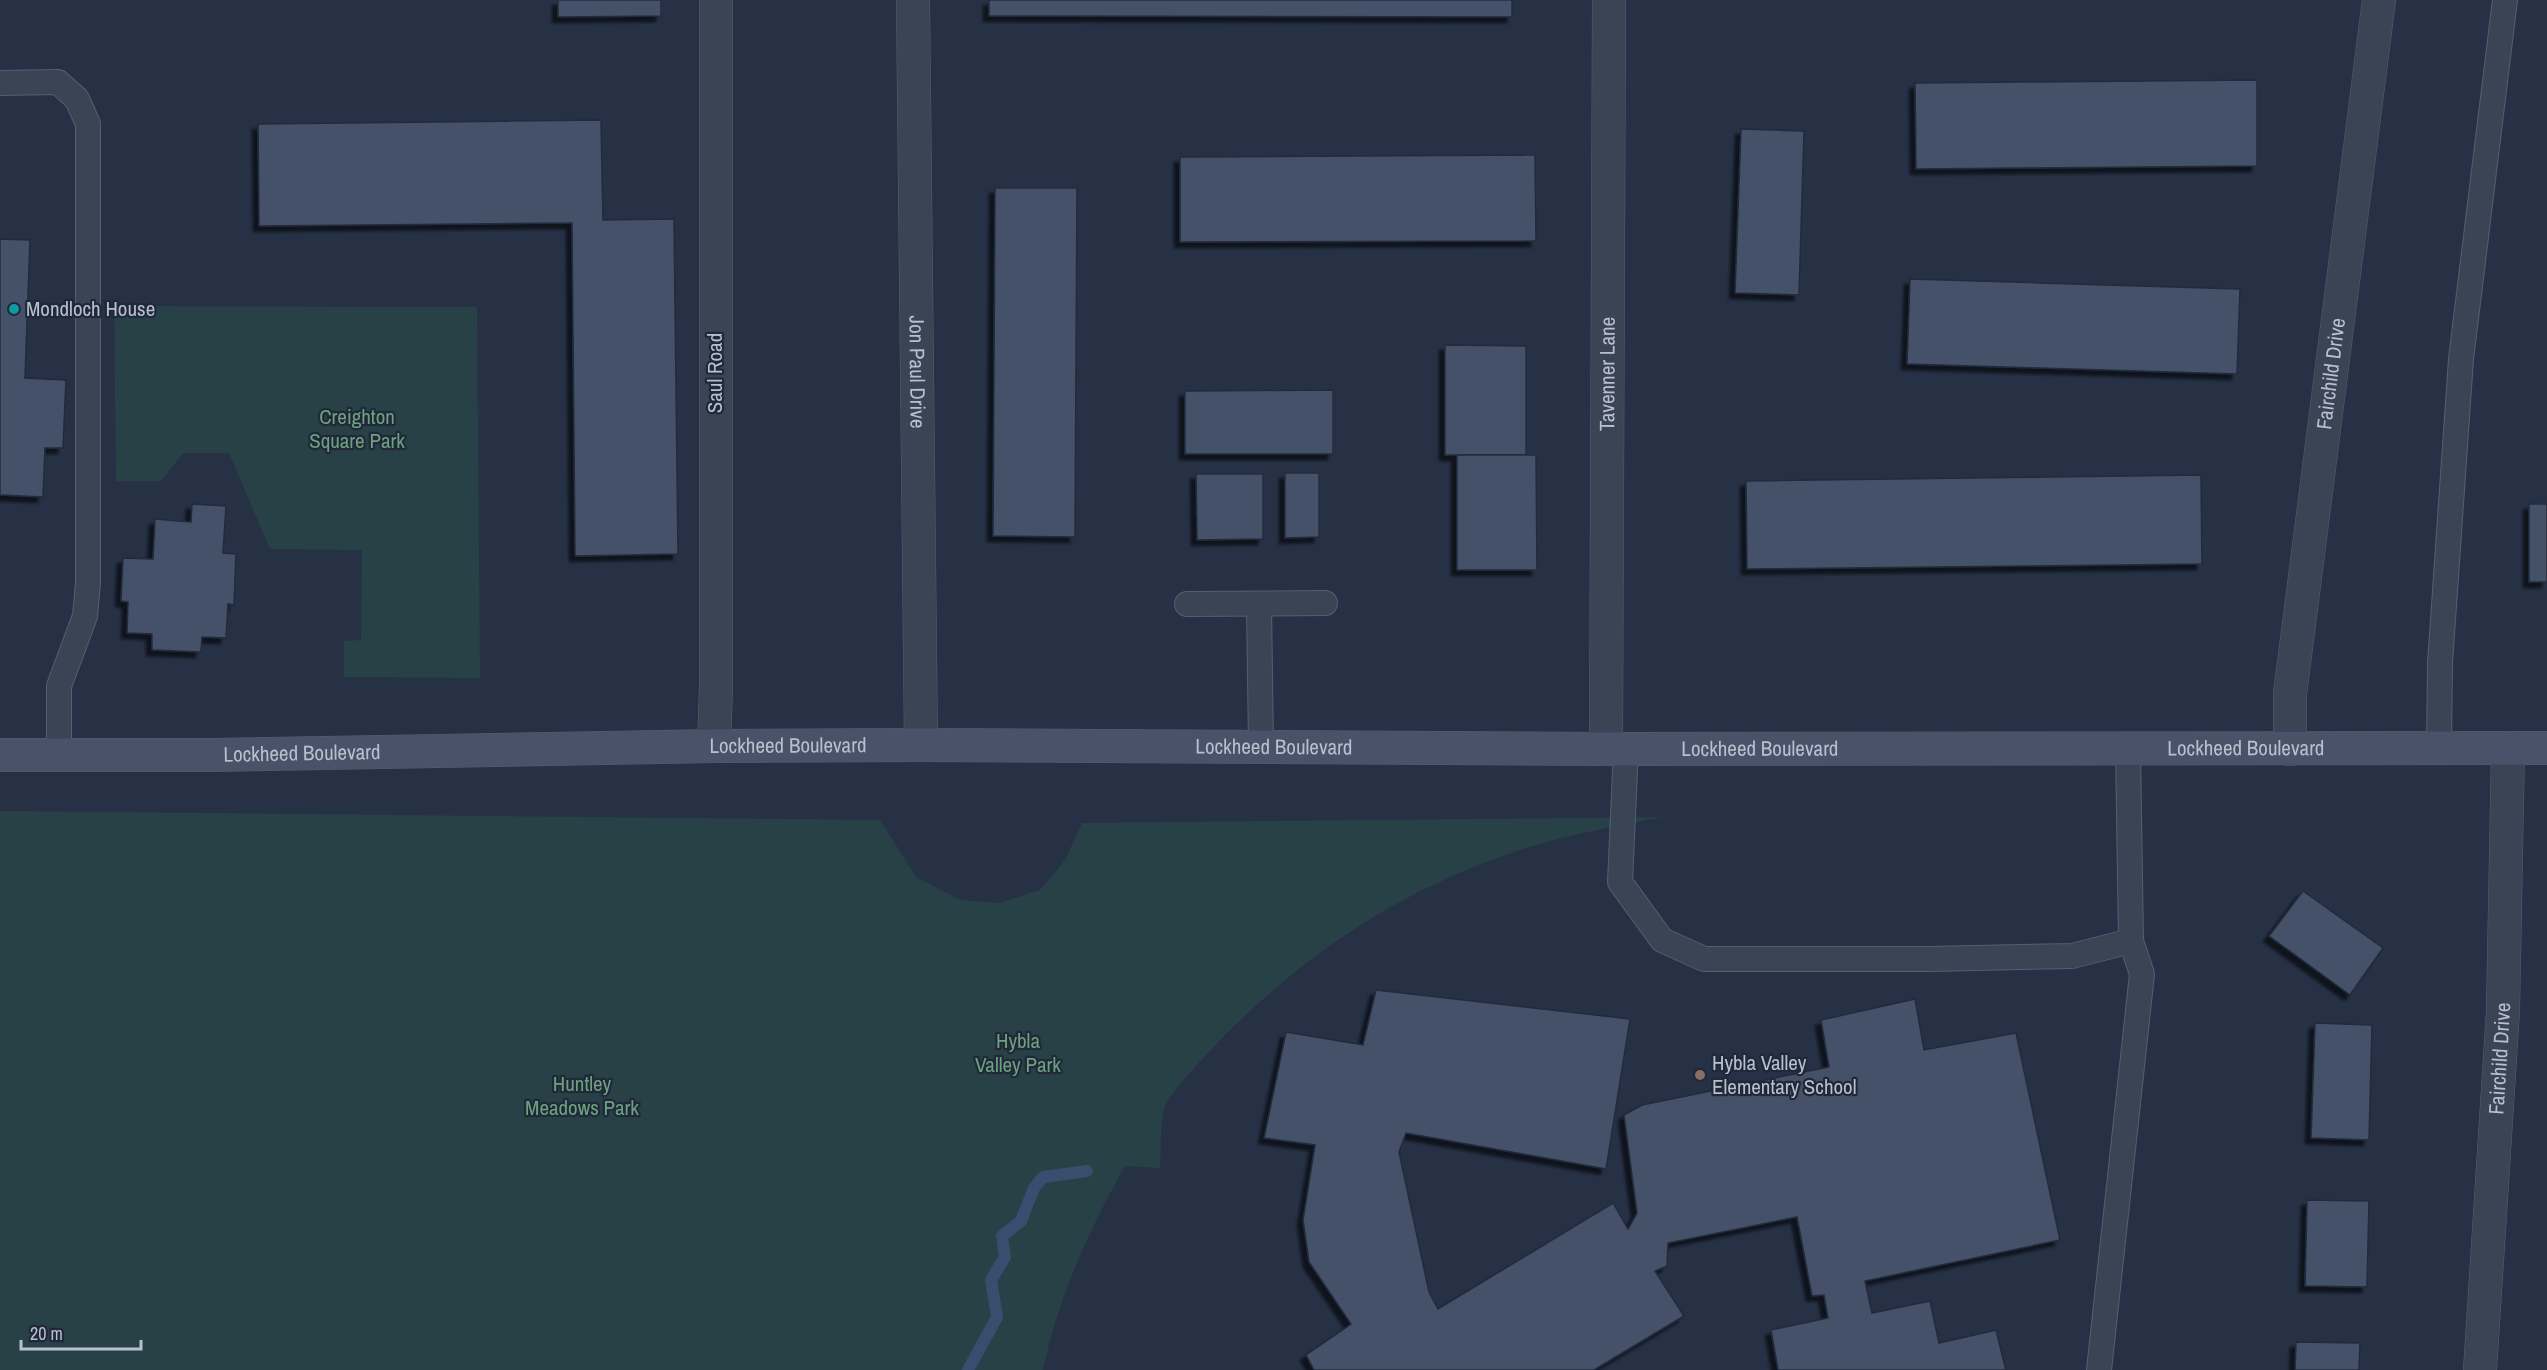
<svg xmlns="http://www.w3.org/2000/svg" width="2547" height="1370" font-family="'Archivo Narrow',sans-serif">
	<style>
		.green { fill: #284147 }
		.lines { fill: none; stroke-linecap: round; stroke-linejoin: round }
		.stream { stroke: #3a4d6f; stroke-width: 12 }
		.building { fill: #455168; stroke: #212b3c; stroke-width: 1.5; filter: url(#shadow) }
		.lane-casing { stroke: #565f6f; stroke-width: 26 }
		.street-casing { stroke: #565f6f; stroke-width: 34 }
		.secondary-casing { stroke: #565f6f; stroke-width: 34 }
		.lane { stroke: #3b4455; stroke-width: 24 }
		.street { stroke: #3b4455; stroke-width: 33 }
		.secondary { stroke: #485268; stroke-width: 33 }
		.culture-dot { fill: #0f9aa8; stroke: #1f293a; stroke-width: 2 }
		.education-dot { fill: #8d6e63; stroke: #1f293a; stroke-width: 2 }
		.labels { text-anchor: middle; stroke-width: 4.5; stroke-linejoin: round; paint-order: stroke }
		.poi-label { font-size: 21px; fill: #b8bfce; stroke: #1f293a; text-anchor: start }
		.street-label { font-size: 21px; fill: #b8bfce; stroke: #1f293a }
		.park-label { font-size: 21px; fill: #6ea17d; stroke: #1f293a }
	</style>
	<defs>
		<filter id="shadow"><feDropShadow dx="-5.5" dy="5.5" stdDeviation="1.5" flood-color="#0009"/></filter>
	</defs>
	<rect width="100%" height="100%" fill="#263146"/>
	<g class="green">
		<polygon points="114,306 477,307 480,678 344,677 344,641 361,640 362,550 270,549 229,453 183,453 161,481 116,481"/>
		<path d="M0,811L880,820L916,877L960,900L999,903L1040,890L1065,860L1082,823L1663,817C1617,826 1571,834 1526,848C1406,887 1310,949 1221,1039C1210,1051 1167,1095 1164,1109C1160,1127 1161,1149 1160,1168L1125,1166C1089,1230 1058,1298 1043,1370H0Z"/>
	</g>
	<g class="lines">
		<polyline class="stream" points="968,1370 997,1317 991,1280 1005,1257 1002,1236 1021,1221 1034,1188 1043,1177 1087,1171"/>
	</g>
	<g class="building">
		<polygon points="558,0 661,0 661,16 558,17"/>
		<polygon points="989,0 1512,0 1512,17 989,16"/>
		<polygon points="2257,80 2257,166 1916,169 1915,83"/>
		<polygon points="601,120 603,220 674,219 678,554 575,556 572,223 259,226 258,124"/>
		<polygon points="1741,129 1804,131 1799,295 1735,293"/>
		<polygon points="1535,155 1536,241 1180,242 1180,157"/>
		<polygon points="995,188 1077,188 1075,537 993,536"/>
		<polygon points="0,239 30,240 25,378 66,380 63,448 45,448 43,497 0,495"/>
		<polygon points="1910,279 2240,289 2237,374 1907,364"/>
		<polygon points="1445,345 1526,346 1526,455 1445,455"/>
		<polygon points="1333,390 1333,454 1185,454 1185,391"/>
		<polygon points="1457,455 1536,455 1537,570 1457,570"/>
		<polygon points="1285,473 1319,473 1319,537 1285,538"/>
		<polygon points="1196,474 1263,474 1263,539 1197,540"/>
		<polygon points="2201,475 2202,564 1747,569 1746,481"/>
		<polygon points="192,504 226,506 223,553 236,554 234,605 228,604 226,638 202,637 201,652 152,650 152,634 127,633 128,602 121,601 123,558 153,559 155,519 191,522"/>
		<rect x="2529" y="504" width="18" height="78"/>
		<polygon points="2303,891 2383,948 2350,995 2269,936"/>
		<polygon points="1376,990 1630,1019 1606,1169 1406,1133 1399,1152 1429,1292 1438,1309 1613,1203 1628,1229 1637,1213 1624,1115 1642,1105 1829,1067 1821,1020 1915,999 1924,1050 2016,1033 2060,1240 1865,1281 1872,1313 1930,1301 1939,1343 1996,1330 2006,1370 1778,1370 1771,1330 1828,1318 1824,1295 1812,1296 1797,1217 1668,1243 1667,1266 1655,1271 1684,1316 1594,1370 1314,1370 1306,1355 1351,1324 1309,1262 1303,1220 1315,1145 1264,1138 1286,1032 1363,1045"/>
		<polygon points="2315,1023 2372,1025 2369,1140 2311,1138"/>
		<polygon points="2307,1200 2369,1201 2367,1287 2305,1286"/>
		<polygon points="2296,1342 2360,1343 2359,1370 2295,1370"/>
	</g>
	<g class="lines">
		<defs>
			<g id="lane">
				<polyline points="0,83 58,82 77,99 88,124 88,583 85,616 59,686 59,755"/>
				<polyline points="1187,604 1325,603"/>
				<polyline points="1259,604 1261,747"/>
				<polyline points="2439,747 2440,663 2461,359 2505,0"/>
				<polyline points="1626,749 1620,882 1662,940 1704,959 1929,959 2072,956 2131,941"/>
				<polyline points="2099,1370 2142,974 2131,941 2128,749"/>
			</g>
			<g id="street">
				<path id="s1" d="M913,0L921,745"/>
				<polyline points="714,746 716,687 716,0"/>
				<path id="s2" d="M1606,749L1609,0"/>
				<path id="s3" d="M2290,749V694L2379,0"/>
				<path id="s4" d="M2480,1370L2503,1011L2508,748"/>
			</g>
			<g id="secondary">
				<path id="s5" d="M0,755H212L714,746L921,745L1606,749L2547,748"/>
			</g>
		</defs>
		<use href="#lane" class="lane-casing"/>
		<use href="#street" class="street-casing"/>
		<use href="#secondary" class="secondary-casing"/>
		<use href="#lane" class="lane"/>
		<use href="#street" class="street"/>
		<use href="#secondary" class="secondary"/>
	</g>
	<circle class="culture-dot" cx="14" cy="309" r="6"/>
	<circle class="education-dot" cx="1700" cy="1075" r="6"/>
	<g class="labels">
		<g class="poi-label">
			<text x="26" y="316">Mondloch House</text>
			<text x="1712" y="1070">Hybla Valley<tspan x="1712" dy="24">Elementary School</tspan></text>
		</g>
		<g class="street-label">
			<text transform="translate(715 373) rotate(-90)" y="7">Saul Road</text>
			<text dy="7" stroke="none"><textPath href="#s1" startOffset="372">Jon Paul Drive</textPath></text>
			<text dy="7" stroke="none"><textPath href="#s2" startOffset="375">Tavenner Lane</textPath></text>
			<text dy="7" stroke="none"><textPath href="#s3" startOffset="378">Fairchild Drive</textPath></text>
			<text dy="7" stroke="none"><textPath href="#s5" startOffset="788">Lockheed Boulevard</textPath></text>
			<text dy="7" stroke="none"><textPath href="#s5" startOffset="1274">Lockheed Boulevard</textPath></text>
			<text dy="7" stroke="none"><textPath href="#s5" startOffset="1760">Lockheed Boulevard</textPath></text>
			<text dy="7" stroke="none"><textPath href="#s5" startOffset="2246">Lockheed Boulevard</textPath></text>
			<text dy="7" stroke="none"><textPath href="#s5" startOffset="302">Lockheed Boulevard</textPath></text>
			<text dy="7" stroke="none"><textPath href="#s4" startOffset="312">Fairchild Drive</textPath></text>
		</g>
		<g class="park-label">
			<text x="357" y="424">Creighton<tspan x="357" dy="24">Square Park</tspan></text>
			<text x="1018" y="1048">Hybla<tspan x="1018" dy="24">Valley Park</tspan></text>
			<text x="582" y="1091">Huntley<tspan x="582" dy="24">Meadows Park</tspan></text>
		</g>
	</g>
	<path d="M21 1340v9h120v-9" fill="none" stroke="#b8bfce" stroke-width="3"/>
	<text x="30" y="1340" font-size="18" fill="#b8bfce" stroke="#1f293a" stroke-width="4.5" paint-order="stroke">20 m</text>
</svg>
